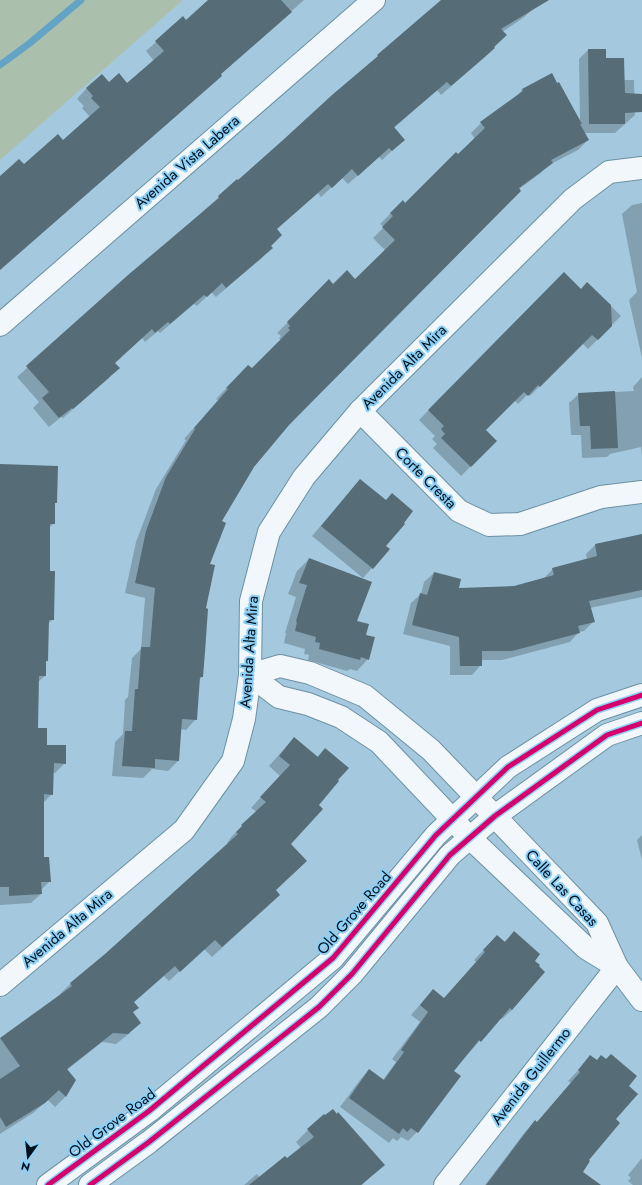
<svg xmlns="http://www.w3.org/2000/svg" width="642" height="1185" font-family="Jost,sans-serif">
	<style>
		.green { fill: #abc0ac }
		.shadow { fill: #0003 }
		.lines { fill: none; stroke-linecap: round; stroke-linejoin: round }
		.stream { stroke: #63a4c6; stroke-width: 7 }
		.building { fill: #566d78 }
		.minor-casing { stroke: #6c91a3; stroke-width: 24 }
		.minor { stroke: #f1f7fa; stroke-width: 22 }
		.cycleway-casing { stroke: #8bcff6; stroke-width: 8 }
		.cycleway { stroke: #d6006c; stroke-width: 5 }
		.labels { text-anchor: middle; stroke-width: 4; stroke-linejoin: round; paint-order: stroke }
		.street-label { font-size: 15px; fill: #01101a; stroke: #8bcff6 }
	</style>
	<rect width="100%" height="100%" fill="#a4c9de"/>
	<polygon class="green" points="0,0 183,0 0,160"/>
	<g class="shadow">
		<polygon points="209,0 304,0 220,75 211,85 0,270 0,177 24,165 63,141 90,117 82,108 84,106 77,99 86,89 102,75 109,83 127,84 154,61 146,51 183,18 185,21"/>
		<polygon points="442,0 536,0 533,9 523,18 502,32 494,48 484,58 441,95 437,90 394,128 404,140 394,149 382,160 379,157 348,184 342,178 321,197 318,193 276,229 270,246 262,258 216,297 211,292 197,306 194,304 160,333 158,331 145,342 142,338 114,363 109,378 63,418 61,417 49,427 33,408 39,402 17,377 237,181 238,182"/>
		<polygon points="588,50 605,59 623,80 634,80 635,115 615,133 584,133 588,140 578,150 549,165 541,173 519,189 289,425 254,466 220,522 208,565 204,609 202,677 199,680 196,719 186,730 180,729 178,761 168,771 152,769 143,778 112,776 115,742 123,734 125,700 128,697 132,658 141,649 145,598 125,593 136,542 156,489 186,440 184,439 218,400 216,399 238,376 252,369 281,341 279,338 281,336 277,333 329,281 333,285 355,280 385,250 373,238 384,227 380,224 403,201 405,204 475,139 471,133 481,123 513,100 522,90 552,74 580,121 579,59"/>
		<polygon points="642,203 642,358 629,300 637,292 622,214 632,205"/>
		<polygon points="564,274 581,290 587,283 621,316 588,349 582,343 530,396 528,394 518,404 514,400 485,430 496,441 461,476 433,448 437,444 432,439 435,436 419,420"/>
		<polygon points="642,377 642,455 641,447 610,454 607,457 582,458 581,435 571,435 569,403 579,394 634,391 633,387"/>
		<polygon points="0,465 56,502 54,505 54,523 49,528 49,572 53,619 48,624 47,661 45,663 45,676 38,682 37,729 46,746 65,763 55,773 53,773 52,794 43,803 43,858 50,881 41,890 41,894 31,903 0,905"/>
		<polygon points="360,480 385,546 389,549 363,578 312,536"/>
		<polygon points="642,535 642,597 590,608 594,621 584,631 579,632 570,642 502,660 481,660 481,665 472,675 450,675 450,646 403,634 411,603 421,594 424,582 434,573 457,589 514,587 544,578 553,569 587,559 586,554 595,545"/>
		<polygon points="309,559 365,636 368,659 357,671 350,669 347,671 308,660 309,655 304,654 305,649 284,643 286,633 285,633 296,597 288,594 297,571"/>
		<polygon points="294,738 317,757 325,749 318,805 290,844 275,891 269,905 212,957 204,949 169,981 164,976 133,1003 137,1008 132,1013 130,1033 116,1044 102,1042 67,1070 74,1080 65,1097 55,1107 48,1100 33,1113 0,1134 0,1039 61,995 60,994 70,984 106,954 228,844 227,843 232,836 257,812 251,808 280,776 269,766"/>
		<polygon points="642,835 642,860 637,840"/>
		<polygon points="514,933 537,966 544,972 512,1010 502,1019 500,1018 453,1071 417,1132 408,1141 401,1137 397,1141 393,1138 389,1143 340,1107 360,1080 369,1070 383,1080 396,1062 392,1059 420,1022 411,1015 424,1000 433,991 444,999 476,962 474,960 497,936 504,942"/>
		<polygon points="591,1057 627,1086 615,1120 587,1160 581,1172 584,1185 485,1185 525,1132 535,1122 537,1123 571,1083 568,1081"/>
		<polygon points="308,1130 383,1165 362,1185 244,1185 257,1174 260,1178 301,1148 296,1142"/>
		<polygon points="642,1158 642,1185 633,1185 628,1181 631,1178 628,1175"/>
	</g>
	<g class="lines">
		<polyline class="stream" points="0,65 30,43 81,0"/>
	</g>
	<g class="building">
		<polygon points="208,0 281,0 292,12 221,74 222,76 0,270 0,176 19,159 24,164 58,134 63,140 100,107 91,98 93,96 86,88 102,74 109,82 119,73 127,83 164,51 155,41 183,16 186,20"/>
		<polygon points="441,0 549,0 501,29 507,35 494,47 495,48 451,86 447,82 394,127 405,140 392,151 389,148 358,176 352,169 332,188 328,184 277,229 282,235 271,246 273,248 226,288 222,283 207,297 204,295 170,324 168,322 155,333 152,329 115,363 120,368 73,409 72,408 59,418 42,398 49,392 26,366 128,275 219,198 218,196 237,179 238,180 283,140 332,95 378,56 377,55"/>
		<polygon points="588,49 606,49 606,58 624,58 625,93 642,94 642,112 625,113 625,124 589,124"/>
		<polygon points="552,73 557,83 559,82 582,124 580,124 589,140 551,160 553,163 519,188 521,191 289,425 254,467 222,521 226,523 210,564 215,565 206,608 208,609 205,652 203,677 200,677 197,720 182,719 179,761 155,759 155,768 122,766 125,731 132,731 135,689 138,689 141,647 150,647 155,588 135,583 146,531 166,477 195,429 194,428 228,389 226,388 248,365 252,368 290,330 288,328 290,326 287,322 329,279 333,284 347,270 355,279 395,240 382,227 393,216 390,213 403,200 405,203 456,152 458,154 485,128 480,122 523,91 522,89"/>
		<polygon points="564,272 581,289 587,282 611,305 612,326 598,340 592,335 540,387 538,385 528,396 524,392 486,430 497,441 471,467 441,438 445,434 441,429 444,426 428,410"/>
		<polygon points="615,391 618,448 591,449 590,426 580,426 578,393"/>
		<polygon points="0,464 58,466 57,503 55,503 55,524 50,524 50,571 55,571 54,620 49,620 48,661 46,661 46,676 39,676 38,728 47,728 47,745 66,745 66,764 54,763 53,795 44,794 44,857 49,857 51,882 41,882 42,894 9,896 9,887 0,887"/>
		<polygon points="360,479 386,500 392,493 413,511 404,523 405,524 386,546 390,549 373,569 321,526"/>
		<polygon points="642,534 642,590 589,601 595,622 578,626 580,633 512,651 482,651 482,666 460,666 459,637 412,625 420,593 427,595 434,572 461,579 459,588 514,586 554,575 552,568 597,556 595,544"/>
		<polygon points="309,558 372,582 357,621 369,624 366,635 375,637 369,660 361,657 360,660 319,649 320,643 315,642 316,637 295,631 297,622 296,621 307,585 299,583"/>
		<polygon points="294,737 318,757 325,748 349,768 338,780 339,781 319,805 323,809 291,844 307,861 276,890 280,895 222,947 215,940 180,972 175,966 134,1002 139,1008 133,1012 141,1023 128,1034 113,1033 67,1069 76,1080 66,1097 59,1090 45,1103 6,1127 0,1117 0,1079 20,1066 0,1038 72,986 70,983 105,954 238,834 236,832 242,826 241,825 266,802 260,797 290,765 279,756"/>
		<polygon points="514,931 540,954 535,961 540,965 539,966 545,972 512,1010 510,1008 481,1042 479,1040 454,1071 461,1076 418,1133 411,1128 407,1132 403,1128 399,1134 349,1098 369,1069 384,1080 404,1052 401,1050 428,1012 420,1005 433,989 444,998 485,952 483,950 497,935 505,942"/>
		<polygon points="611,1054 637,1076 629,1086 638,1094 616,1119 620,1123 589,1160 590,1161 583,1172 601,1185 486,1185 535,1120 537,1122 580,1072 578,1070 590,1055 597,1060 601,1055 606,1059"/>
		<polygon points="333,1109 337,1114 338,1112 385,1165 361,1185 249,1185 285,1156 287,1158 314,1137 307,1129 324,1114 325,1115"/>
	</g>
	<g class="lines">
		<defs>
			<g id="minor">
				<polyline points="0,325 374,0"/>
				<polyline points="360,411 459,511 489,525 520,524 601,497 642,492"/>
				<polygon points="280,666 310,673 365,696 431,750 597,923 617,967 586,948 470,838 379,742 341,717 308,704 279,697 250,675"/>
				<polyline points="0,985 184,830 233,761 244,719 250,675 251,601 269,532 304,477 360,411 573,199 609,172 642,168"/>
				<polyline points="48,1185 149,1111 333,958 436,835 508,767 597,710 642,695"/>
				<polyline points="90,1185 149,1142 319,1007 352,974 450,855 495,816 607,735 642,723"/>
				<polyline points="445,1185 617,967 642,1000"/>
			</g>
		</defs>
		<use href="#minor" class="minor-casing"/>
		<use href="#minor" class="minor"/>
		<defs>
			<g id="cycleway">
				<polyline points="48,1185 149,1111 333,958 436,835 508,767 597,710 642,695"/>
				<polyline points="90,1185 149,1142 319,1007 352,974 450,855 495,816 607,735 642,723"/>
			</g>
		</defs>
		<use href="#cycleway" class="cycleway-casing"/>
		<use href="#cycleway" class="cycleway"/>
	</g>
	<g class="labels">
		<g class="street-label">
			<text transform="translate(187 162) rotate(-41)" y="5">Avenida Vista Labera</text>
			<text transform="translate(404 367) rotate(-45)" y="5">Avenida Alta Mira</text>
			<text transform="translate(426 478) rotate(45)" y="5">Corte Cresta</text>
			<text transform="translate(249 652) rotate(-86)" y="5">Avenida Alta Mira</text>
			<text transform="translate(562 888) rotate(47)" y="5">Calle Las Casas</text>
			<text transform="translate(354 913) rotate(-49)" y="5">Old Grove Road</text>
			<text transform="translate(67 928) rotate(-40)" y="5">Avenida Alta Mira</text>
			<text transform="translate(531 1076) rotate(-52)" y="5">Avenida Guillermo</text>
			<text transform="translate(112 1123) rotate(-37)" y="5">Old Grove Road</text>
		</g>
	</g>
	<g transform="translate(28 1157) rotate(195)" stroke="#8bcff6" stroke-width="3" paint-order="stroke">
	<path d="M0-3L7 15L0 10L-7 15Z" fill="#01101a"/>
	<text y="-6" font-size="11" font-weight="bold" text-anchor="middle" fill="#01101a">N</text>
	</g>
</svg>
